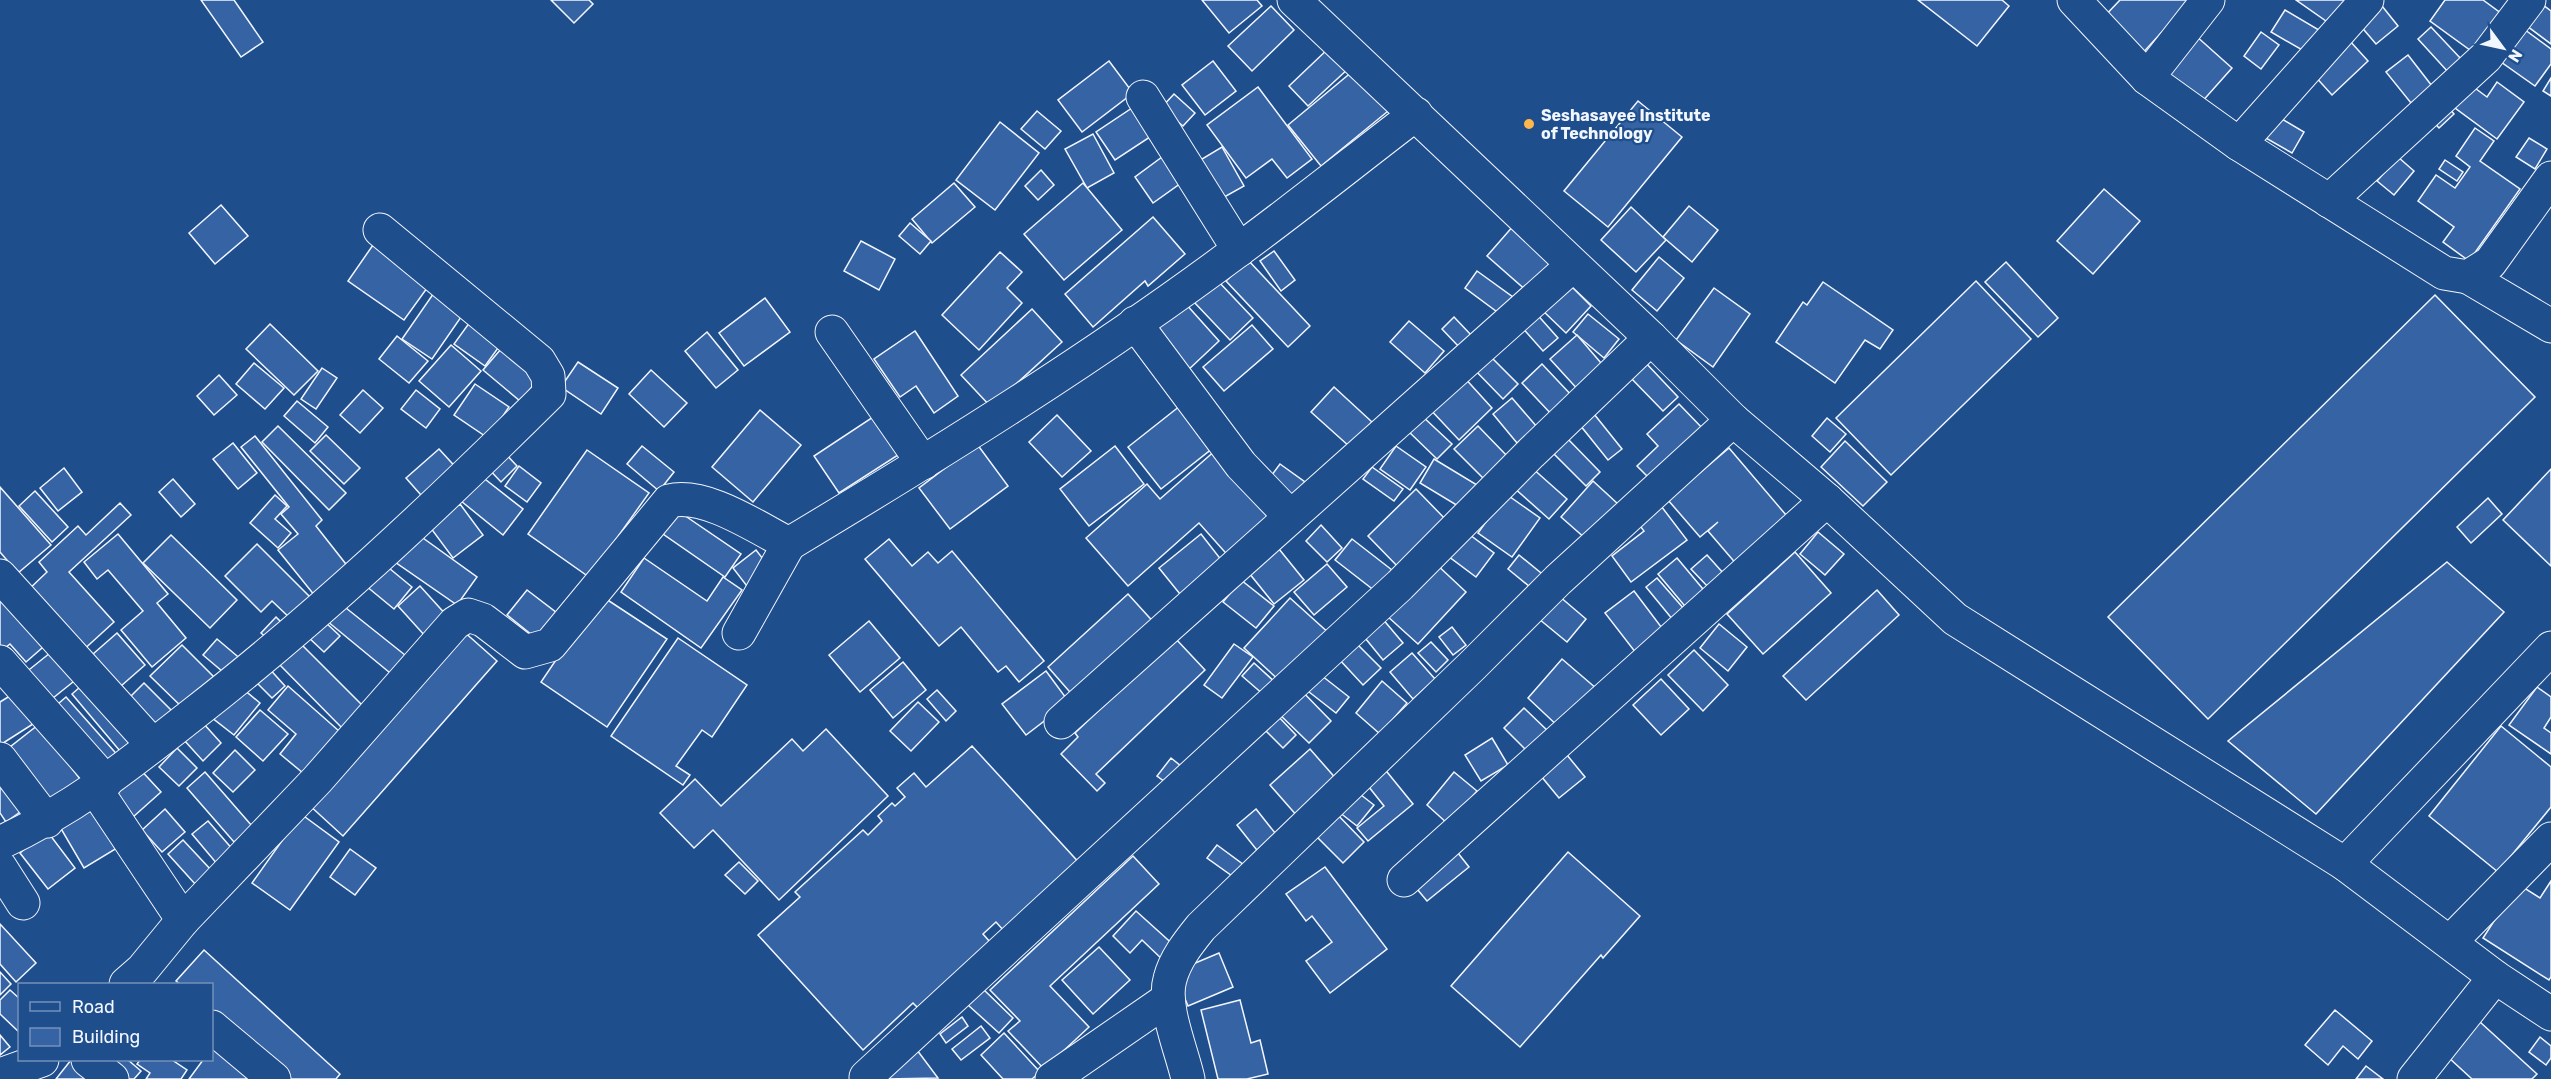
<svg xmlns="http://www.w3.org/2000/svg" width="2551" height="1079" font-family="Rubik,sans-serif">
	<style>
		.building { fill: #3563a3; stroke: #f2f6ff; stroke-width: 1.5 }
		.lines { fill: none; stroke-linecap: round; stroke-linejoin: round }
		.minor-casing { stroke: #f2f6ff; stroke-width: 35 }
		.minor { stroke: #1f4e8c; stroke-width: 33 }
		.poi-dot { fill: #ffb74d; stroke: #1f4e8c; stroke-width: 2 }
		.labels { text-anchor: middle; stroke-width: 4.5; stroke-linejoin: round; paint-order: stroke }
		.poi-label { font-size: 16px; font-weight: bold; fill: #f2f6ff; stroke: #1f4e8c; text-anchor: start }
	</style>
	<rect width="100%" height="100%" fill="#1f4e8c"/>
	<g class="building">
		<polygon points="201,0 234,0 263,42 241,57"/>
		<polygon points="551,0 589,0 593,4 574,23"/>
		<polygon points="1202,0 1257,0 1262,6 1229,33"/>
		<polygon points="1918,0 2002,0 2009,6 1977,46"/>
		<polygon points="2120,0 2191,0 2140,56 2101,20"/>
		<polygon points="2296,0 2355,0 2336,28"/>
		<polygon points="2445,0 2483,0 2502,14 2474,53 2430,21"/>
		<polygon points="2539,2 2551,11 2551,44 2523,23"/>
		<polygon points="1271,6 1294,30 1252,71 1228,46"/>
		<polygon points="2382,6 2398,26 2376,44 2359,24"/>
		<polygon points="2285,10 2324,33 2311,55 2271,32"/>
		<polygon points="2517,24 2551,49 2551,64 2535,86 2494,57"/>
		<polygon points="2431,27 2462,60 2449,73 2418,39"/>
		<polygon points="2261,32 2279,45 2261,69 2244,56"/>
		<polygon points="2195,35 2232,68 2200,104 2163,71"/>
		<polygon points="2349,40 2368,61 2332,95 2313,74"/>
		<polygon points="1331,46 1350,67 1308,106 1289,86"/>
		<polygon points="2408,55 2432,86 2411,103 2386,72"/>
		<polygon points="1109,61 1133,93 1082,132 1058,100"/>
		<polygon points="1213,61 1236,91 1205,115 1182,85"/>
		<polygon points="1359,66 1393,107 1321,166 1288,125"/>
		<polygon points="2551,78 2551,96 2543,91"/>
		<polygon points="2497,82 2524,102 2497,139 2451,105 2468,83 2487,97"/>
		<polygon points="1258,87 1312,159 1287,178 1272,159 1246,178 1207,125"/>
		<polygon points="1174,94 1195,113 1183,126 1161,108"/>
		<polygon points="1638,101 1682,137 1608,227 1564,191"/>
		<polygon points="2444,102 2454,114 2439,128 2428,116"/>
		<polygon points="1135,106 1153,135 1115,160 1096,132"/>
		<polygon points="1037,111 1061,131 1045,149 1021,129"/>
		<polygon points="2277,116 2304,132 2292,153 2264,137"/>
		<polygon points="1000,122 1039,153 995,210 956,180"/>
		<polygon points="2475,128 2494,141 2480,161 2520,189 2469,261 2443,242 2454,227 2418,201 2436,175 2455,188 2470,167 2456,156"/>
		<polygon points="1093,134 1114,173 1087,188 1065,149"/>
		<polygon points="2529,138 2547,149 2535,169 2516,157"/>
		<polygon points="1222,147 1244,186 1219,200 1197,162"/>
		<polygon points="1162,157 1181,183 1153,203 1135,177"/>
		<polygon points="2398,157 2414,171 2394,195 2377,181"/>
		<polygon points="2445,160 2463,172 2457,181 2439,169"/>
		<polygon points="1041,170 1054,185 1038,200 1025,186"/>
		<polygon points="954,183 975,207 932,243 912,219"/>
		<polygon points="1083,183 1122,230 1064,280 1024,234"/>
		<polygon points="2104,189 2140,221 2093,274 2057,241"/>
		<polygon points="221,205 248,236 215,264 189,233"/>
		<polygon points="1689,206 1718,230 1692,262 1663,237"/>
		<polygon points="1631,207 1666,240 1636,272 1601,240"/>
		<polygon points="1153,217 1185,254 1148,286 1145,281 1093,327 1065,294"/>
		<polygon points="910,223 931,241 920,254 899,236"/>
		<polygon points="1514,225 1555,261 1528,292 1487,256"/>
		<polygon points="861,241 895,259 879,290 844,271"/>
		<polygon points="373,245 430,284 404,320 348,281"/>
		<polygon points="1274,251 1295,280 1281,291 1260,261"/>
		<polygon points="1000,252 1022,272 1007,288 1022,303 979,350 942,315"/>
		<polygon points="1659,257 1684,278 1657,311 1632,290"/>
		<polygon points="1248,260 1310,326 1288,347 1226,281"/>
		<polygon points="2006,262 2058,318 2038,337 1985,282"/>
		<polygon points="1477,271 1517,300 1504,317 1465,288"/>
		<polygon points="1217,280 1253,318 1230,340 1194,302"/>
		<polygon points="1976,281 2031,339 1891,475 1836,418"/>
		<polygon points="1567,282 1591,306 1566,333 1541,309"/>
		<polygon points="1823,282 1893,330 1880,349 1865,340 1835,383 1776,342 1803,302 1807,305"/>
		<polygon points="438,287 468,307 432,359 402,339"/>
		<polygon points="1714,288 1750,314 1713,367 1676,340"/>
		<polygon points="2435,295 2535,397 2208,719 2108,617"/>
		<polygon points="765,298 790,332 744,366 719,333"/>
		<polygon points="1185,303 1219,341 1186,372 1151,333"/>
		<polygon points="1032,309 1062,342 991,407 961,375"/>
		<polygon points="1534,311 1558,338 1543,351 1519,324"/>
		<polygon points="1588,314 1619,339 1604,358 1573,332"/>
		<polygon points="475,315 506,337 485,366 454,344"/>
		<polygon points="1454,317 1472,336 1460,348 1442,329"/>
		<polygon points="1409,321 1444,351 1425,373 1390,342"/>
		<polygon points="270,324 318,371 294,395 246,349"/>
		<polygon points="1252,325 1273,349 1224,391 1203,367"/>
		<polygon points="915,331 958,396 934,413 916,386 900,397 874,359"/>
		<polygon points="707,332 738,370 716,388 685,351"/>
		<polygon points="1577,335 1607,370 1581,393 1550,359"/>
		<polygon points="397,336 428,361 409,383 379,359"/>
		<polygon points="507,342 544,373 520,401 483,370"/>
		<polygon points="451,345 481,371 449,407 419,381"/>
		<polygon points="1486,352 1518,384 1503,399 1471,366"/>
		<polygon points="1644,361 1678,397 1663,411 1629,376"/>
		<polygon points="578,362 618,388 601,414 561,387"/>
		<polygon points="254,363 284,388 265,409 236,384"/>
		<polygon points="1542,364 1574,398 1554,417 1522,383"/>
		<polygon points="322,368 337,378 316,409 301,399"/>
		<polygon points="651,370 687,403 664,427 629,394"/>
		<polygon points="219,375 237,395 214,415 197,396"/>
		<polygon points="1462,375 1492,408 1459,440 1428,407"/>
		<polygon points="475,384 509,407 488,438 454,415"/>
		<polygon points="1334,387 1372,422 1350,447 1311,412"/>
		<polygon points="363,390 383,408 360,433 340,415"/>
		<polygon points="416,390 440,409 426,428 401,409"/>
		<polygon points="1512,398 1537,427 1517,443 1493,414"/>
		<polygon points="297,401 328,427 315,443 284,416"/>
		<polygon points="1185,402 1218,444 1161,489 1128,447"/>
		<polygon points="1679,404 1706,432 1653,482 1637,466 1658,446 1647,434"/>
		<polygon points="760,410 801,445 753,502 712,467"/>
		<polygon points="1594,414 1622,449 1608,460 1580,425"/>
		<polygon points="1057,415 1091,451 1062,477 1029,442"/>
		<polygon points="1421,415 1452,444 1437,459 1407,430"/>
		<polygon points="873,417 898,455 839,493 814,456"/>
		<polygon points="1827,418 1846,434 1830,452 1812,436"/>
		<polygon points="278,426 346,493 329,510 262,442"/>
		<polygon points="1478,426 1509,458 1486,481 1454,449"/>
		<polygon points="326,435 360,468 344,484 310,451"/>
		<polygon points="255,436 322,520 316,526 349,568 315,596 278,550 298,534 281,514 289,507 241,447"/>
		<polygon points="1565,436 1600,472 1586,486 1550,450"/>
		<polygon points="1845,441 1887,482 1863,506 1821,467"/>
		<polygon points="233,443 257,473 238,489 213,459"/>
		<polygon points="977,444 1008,486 950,529 919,488"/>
		<polygon points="642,446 674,472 659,491 627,464"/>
		<polygon points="1115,446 1144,484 1089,526 1060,489"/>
		<polygon points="1396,446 1426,467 1410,490 1380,469"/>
		<polygon points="1729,448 1792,522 1738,566 1708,531 1718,522 1700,537 1668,500"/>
		<polygon points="439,449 461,473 428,503 406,478"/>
		<polygon points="1217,449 1278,518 1232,560 1199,523 1128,586 1086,538 1147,484 1160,499"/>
		<polygon points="502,450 517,466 501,482 486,466"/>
		<polygon points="587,450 649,493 589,577 528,534"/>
		<polygon points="1434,459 1477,485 1463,509 1420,483"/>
		<polygon points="1280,464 1305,482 1291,502 1266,483"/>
		<polygon points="519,466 541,483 527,502 505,486"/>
		<polygon points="1372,467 1403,489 1394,501 1363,479"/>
		<polygon points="1531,467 1567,499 1549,519 1513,487"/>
		<polygon points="64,468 82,492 58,511 40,488"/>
		<polygon points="2551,469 2551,566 2503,520"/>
		<polygon points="481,476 523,509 503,535 461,501"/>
		<polygon points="173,479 195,504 181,517 159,492"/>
		<polygon points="1593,481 1618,504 1586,539 1561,517"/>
		<polygon points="0,487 51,545 18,573 0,552"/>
		<polygon points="1416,489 1449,523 1401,570 1368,536"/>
		<polygon points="35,491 68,527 52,542 19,506"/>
		<polygon points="1506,494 1540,518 1512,557 1478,533"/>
		<polygon points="275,495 287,506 275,519 291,533 278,548 250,523"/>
		<polygon points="2488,498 2502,514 2471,543 2457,527"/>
		<polygon points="1658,502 1687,540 1631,582 1612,556 1644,531 1635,519"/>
		<polygon points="120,503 131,515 69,572 114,622 80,653 25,593 47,572 39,562 78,526 86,535"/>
		<polygon points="460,504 483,535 453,558 430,527"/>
		<polygon points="678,511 741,554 725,577 663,534"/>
		<polygon points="1321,525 1342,548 1327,562 1306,541"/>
		<polygon points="1466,532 1494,553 1476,577 1448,556"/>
		<polygon points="1818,532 1844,554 1825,575 1800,554"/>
		<polygon points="416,533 477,577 457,605 395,562"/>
		<polygon points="118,534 168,594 157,603 186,638 152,667 121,630 143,611 108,570 97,579 84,562"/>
		<polygon points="1201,534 1226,566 1184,599 1159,568"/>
		<polygon points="171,535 237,600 210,628 143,563"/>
		<polygon points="889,539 912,566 928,552 938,563 952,551 1044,661 1019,682 1006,666 998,672 961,627 939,646 865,559"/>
		<polygon points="1352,539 1392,570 1375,591 1335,560"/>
		<polygon points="257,544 313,600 293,621 272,601 261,612 225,576"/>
		<polygon points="1279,549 1304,580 1274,604 1249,573"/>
		<polygon points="756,550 773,572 750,590 733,568"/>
		<polygon points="1795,552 1831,593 1763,654 1727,614"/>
		<polygon points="1519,555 1546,577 1535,591 1508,569"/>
		<polygon points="1707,555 1724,574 1709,588 1691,569"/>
		<polygon points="644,558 707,601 723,577 742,590 701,648 621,592"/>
		<polygon points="1677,558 1713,601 1694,617 1658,574"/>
		<polygon points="378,559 412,587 394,609 360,581"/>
		<polygon points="1434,562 1466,592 1418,644 1386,615"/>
		<polygon points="2447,562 2504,612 2316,814 2228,741"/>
		<polygon points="1327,564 1347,587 1314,615 1294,592"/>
		<polygon points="1657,578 1685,610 1673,620 1646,587"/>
		<polygon points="1241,580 1274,606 1256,628 1223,602"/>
		<polygon points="420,586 448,617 426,637 398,606"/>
		<polygon points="527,590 557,613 537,639 507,615"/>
		<polygon points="1877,590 1899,615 1806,700 1783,676"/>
		<polygon points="1634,591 1665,632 1636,653 1605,613"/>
		<polygon points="1128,594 1157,626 1076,699 1048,667"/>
		<polygon points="600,595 667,639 607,727 541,682"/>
		<polygon points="1559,596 1586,619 1567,642 1539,619"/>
		<polygon points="1290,598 1331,635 1282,683 1244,648"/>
		<polygon points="0,600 50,641 26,662 10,644 0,652"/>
		<polygon points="341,604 410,659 395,677 327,621"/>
		<polygon points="276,617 285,626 270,641 261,633"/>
		<polygon points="1381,617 1403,643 1383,660 1361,633"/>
		<polygon points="323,620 340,636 324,652 307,636"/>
		<polygon points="869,621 900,658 860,692 829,655"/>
		<polygon points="1719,624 1747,647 1728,671 1700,648"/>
		<polygon points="1452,627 1466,645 1453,655 1439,637"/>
		<polygon points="462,630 497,661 343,836 308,804"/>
		<polygon points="117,633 145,665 113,693 85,661"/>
		<polygon points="678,638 747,685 712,737 702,730 676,766 690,775 683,785 611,736"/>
		<polygon points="1175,638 1205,670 1096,774 1105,783 1097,791 1061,754 1078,737 1075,733"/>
		<polygon points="217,639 243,661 229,677 203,655"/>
		<polygon points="297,640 365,708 344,730 276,661"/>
		<polygon points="1355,642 1381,668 1363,685 1338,658"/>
		<polygon points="1431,642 1448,660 1436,672 1418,653"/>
		<polygon points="1234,644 1253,657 1222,698 1204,685"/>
		<polygon points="182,645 218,681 187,712 150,676"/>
		<polygon points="55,649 78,678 48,702 25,673"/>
		<polygon points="1694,650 1728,685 1703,711 1668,675"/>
		<polygon points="1412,653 1435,679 1413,699 1390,672"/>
		<polygon points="1562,659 1597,689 1562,730 1528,698"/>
		<polygon points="903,662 926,690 893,718 870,690"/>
		<polygon points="1254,663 1276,683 1264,695 1242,676"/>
		<polygon points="266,665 285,686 272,698 252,678"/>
		<polygon points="1046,671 1069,702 1026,735 1002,704"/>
		<polygon points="1317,672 1349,697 1336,713 1304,688"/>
		<polygon points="1661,679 1689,709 1661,735 1633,705"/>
		<polygon points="87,681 140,744 125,757 72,694"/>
		<polygon points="1382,681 1407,703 1380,734 1356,713"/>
		<polygon points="144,683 175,714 157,731 127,700"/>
		<polygon points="237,684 260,703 234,735 211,717"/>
		<polygon points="288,686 339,731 303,773 280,754 296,734 268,710"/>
		<polygon points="1297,686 1331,721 1309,743 1274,709"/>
		<polygon points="2537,687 2551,697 2551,717 2544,728 2551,733 2551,754 2509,725"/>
		<polygon points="937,690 956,711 946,721 927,699"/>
		<polygon points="13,694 33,724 0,745 0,702"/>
		<polygon points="66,697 121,759 107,772 51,710"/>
		<polygon points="918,702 939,722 911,751 890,731"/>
		<polygon points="1524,708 1550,733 1530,754 1504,728"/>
		<polygon points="260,710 288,734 263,761 236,737"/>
		<polygon points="1275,713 1296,735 1283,748 1261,726"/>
		<polygon points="203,723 221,743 203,761 184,740"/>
		<polygon points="38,725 84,784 47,813 1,754"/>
		<polygon points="2501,726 2551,767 2551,807 2498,872 2429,816"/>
		<polygon points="826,729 888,796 779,900 713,830 694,848 660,813 695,779 721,806 792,739 803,751"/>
		<polygon points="1492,738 1508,765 1481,781 1465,755"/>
		<polygon points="972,746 1083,867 1005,932 996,922 983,934 990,942 918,1008 913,1003 863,1050 758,935 800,897 795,892 863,830 868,835 882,821 878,816 892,803 895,806 905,797 897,788 914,773 926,787"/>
		<polygon points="177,748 197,768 179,786 159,767"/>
		<polygon points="1310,749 1338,781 1298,817 1270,785"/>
		<polygon points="235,750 255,770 233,792 213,773"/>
		<polygon points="1567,755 1585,777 1559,798 1541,776"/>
		<polygon points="1171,758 1186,770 1172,787 1157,776"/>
		<polygon points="137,766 161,792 133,817 110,791"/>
		<polygon points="1383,767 1413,804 1368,841 1357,828 1384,806 1365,782"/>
		<polygon points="0,768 27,807 6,822 0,813"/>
		<polygon points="205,772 252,826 234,842 187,788"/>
		<polygon points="1454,772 1477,791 1448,824 1427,805"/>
		<polygon points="1356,791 1374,805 1357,826 1339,812"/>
		<polygon points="99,804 122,845 84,868 60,827"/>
		<polygon points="165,809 185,832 162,852 142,830"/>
		<polygon points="1256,809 1279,838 1260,854 1237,825"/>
		<polygon points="1334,811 1364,842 1343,863 1312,832"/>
		<polygon points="301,814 339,842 290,910 252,883"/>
		<polygon points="208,821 234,851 218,865 192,834"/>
		<polygon points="47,831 75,868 48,889 20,853"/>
		<polygon points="183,840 212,871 196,885 168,854"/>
		<polygon points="1217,845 1244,865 1235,878 1207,858"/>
		<polygon points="1454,848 1469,867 1427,901 1412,883"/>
		<polygon points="350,849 376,868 355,895 330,877"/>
		<polygon points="1568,852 1640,916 1603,958 1601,955 1520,1047 1451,986"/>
		<polygon points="1133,856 1159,884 1050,986 1089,1027 1044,1069 1008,1031 1020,1021 990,990"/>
		<polygon points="739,862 758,881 745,894 725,875"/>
		<polygon points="1325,867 1387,949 1330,993 1306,961 1332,942 1312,916 1306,921 1286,894"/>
		<polygon points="2551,881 2551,977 2549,980 2483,938 2518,884 2540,898"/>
		<polygon points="1136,911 1177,948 1164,961 1142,940 1130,953 1113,936"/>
		<polygon points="0,924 36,963 16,982 0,964"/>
		<polygon points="1099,947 1130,980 1093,1014 1062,980"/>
		<polygon points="204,950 340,1074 336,1079 284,1079 212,1013 212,984 180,984 176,981"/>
		<polygon points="1219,953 1233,987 1188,1006 1174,972"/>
		<polygon points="0,972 11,984 0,995"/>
		<polygon points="983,989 1013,1018 999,1033 968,1005"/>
		<polygon points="10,990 20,999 20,1033 0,1014 0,1000"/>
		<polygon points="1240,1000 1251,1043 1260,1040 1268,1074 1247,1079 1218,1079 1201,1010"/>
		<polygon points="2335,1010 2372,1041 2358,1059 2343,1046 2328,1065 2305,1045"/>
		<polygon points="962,1017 968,1026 946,1043 940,1034"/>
		<polygon points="2480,1022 2537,1074 2532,1079 2472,1079 2448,1057"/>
		<polygon points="981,1026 990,1038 961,1060 952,1049"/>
		<polygon points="1004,1033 1040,1072 1032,1079 1003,1079 981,1055"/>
		<polygon points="0,1035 10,1047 0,1055"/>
		<polygon points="2540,1037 2551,1046 2551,1058 2546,1065 2529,1052"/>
		<polygon points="914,1046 938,1078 886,1079"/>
		<polygon points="212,1048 249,1074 246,1079 189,1079 203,1060 212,1060"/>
		<polygon points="71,1060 80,1060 103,1079 56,1079"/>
		<polygon points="95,1060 128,1060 141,1071 134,1079 117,1079"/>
		<polygon points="140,1060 172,1060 187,1070 181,1079 146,1079 150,1073 137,1064"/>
		<polygon points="2366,1066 2383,1079 2356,1079"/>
	</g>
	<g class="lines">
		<defs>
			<g id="minor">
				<polyline points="1294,0 1651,338 1733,420 1827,500 1955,619 2345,864 2495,977 2551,1014"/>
				<polyline points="2074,0 2147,78 2239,144 2444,273 2468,277 2490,263 2551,178"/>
				<polyline points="2147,78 2208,0"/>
				<polyline points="1143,97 1239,250"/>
				<polyline points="2239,144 2367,0"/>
				<polyline points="2329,201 2486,57 2529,0"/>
				<polyline points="2468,277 2551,326"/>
				<polyline points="1135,323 1241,465 1290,516"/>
				<polyline points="832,332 923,463"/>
				<polyline points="0,576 153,745"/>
				<polyline points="739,633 789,544"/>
				<polyline points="0,662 106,782"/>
				<polyline points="1061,722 1572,266"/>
				<polyline points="0,759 47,821"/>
				<polyline points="96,790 183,920"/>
				<path d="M0,843C75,808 127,766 192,715C318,617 435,507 549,394L548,376L539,361L380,230"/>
				<polyline points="2345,864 2551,648"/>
				<polyline points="0,867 23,903"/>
				<polyline points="1404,880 1827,500"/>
				<polyline points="2450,942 2551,839"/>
				<path d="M126,984L142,970L183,920L317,780L455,623L468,615L483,620L525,652L550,645L669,501C705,492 756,527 789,544C942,452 1097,356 1240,249C1300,205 1357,159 1416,114"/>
				<polyline points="212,1027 274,1079"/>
				<polyline points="88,1060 112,1079"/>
				<polyline points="0,1075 42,1060"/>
				<polyline points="866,1077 1400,585 1531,453 1651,338"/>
				<polyline points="1052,1079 1168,999"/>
				<path d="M1188,1079C1182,1051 1162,1006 1170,979C1175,959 1189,942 1201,927L1473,665L1558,580L1733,420"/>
				<polyline points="2414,1079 2495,977"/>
			</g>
		</defs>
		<use href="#minor" class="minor-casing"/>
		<use href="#minor" class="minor"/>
	</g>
	<circle class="poi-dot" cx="1529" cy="124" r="6"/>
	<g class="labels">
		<g class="poi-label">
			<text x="1541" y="121">Seshasayee Institute<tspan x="1541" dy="18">of Technology</tspan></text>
		</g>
	</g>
	<rect x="18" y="983" width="195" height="78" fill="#1f4e8c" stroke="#7391ba" stroke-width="1.5"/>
	<rect x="30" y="1002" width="30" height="9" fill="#1f4e8c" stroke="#7391ba" stroke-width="1.5"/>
	<text x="72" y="1013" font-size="18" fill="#f2f6ff">Road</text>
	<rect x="30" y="1028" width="30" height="18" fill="#3563a3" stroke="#7391ba" stroke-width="1.5"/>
	<text x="72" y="1043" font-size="18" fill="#f2f6ff">Building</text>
	<g transform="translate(2503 48) rotate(123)" stroke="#1f4e8c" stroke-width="4.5" paint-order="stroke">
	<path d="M0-4.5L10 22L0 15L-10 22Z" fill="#f2f6ff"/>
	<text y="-9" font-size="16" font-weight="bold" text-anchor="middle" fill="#f2f6ff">N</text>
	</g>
</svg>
